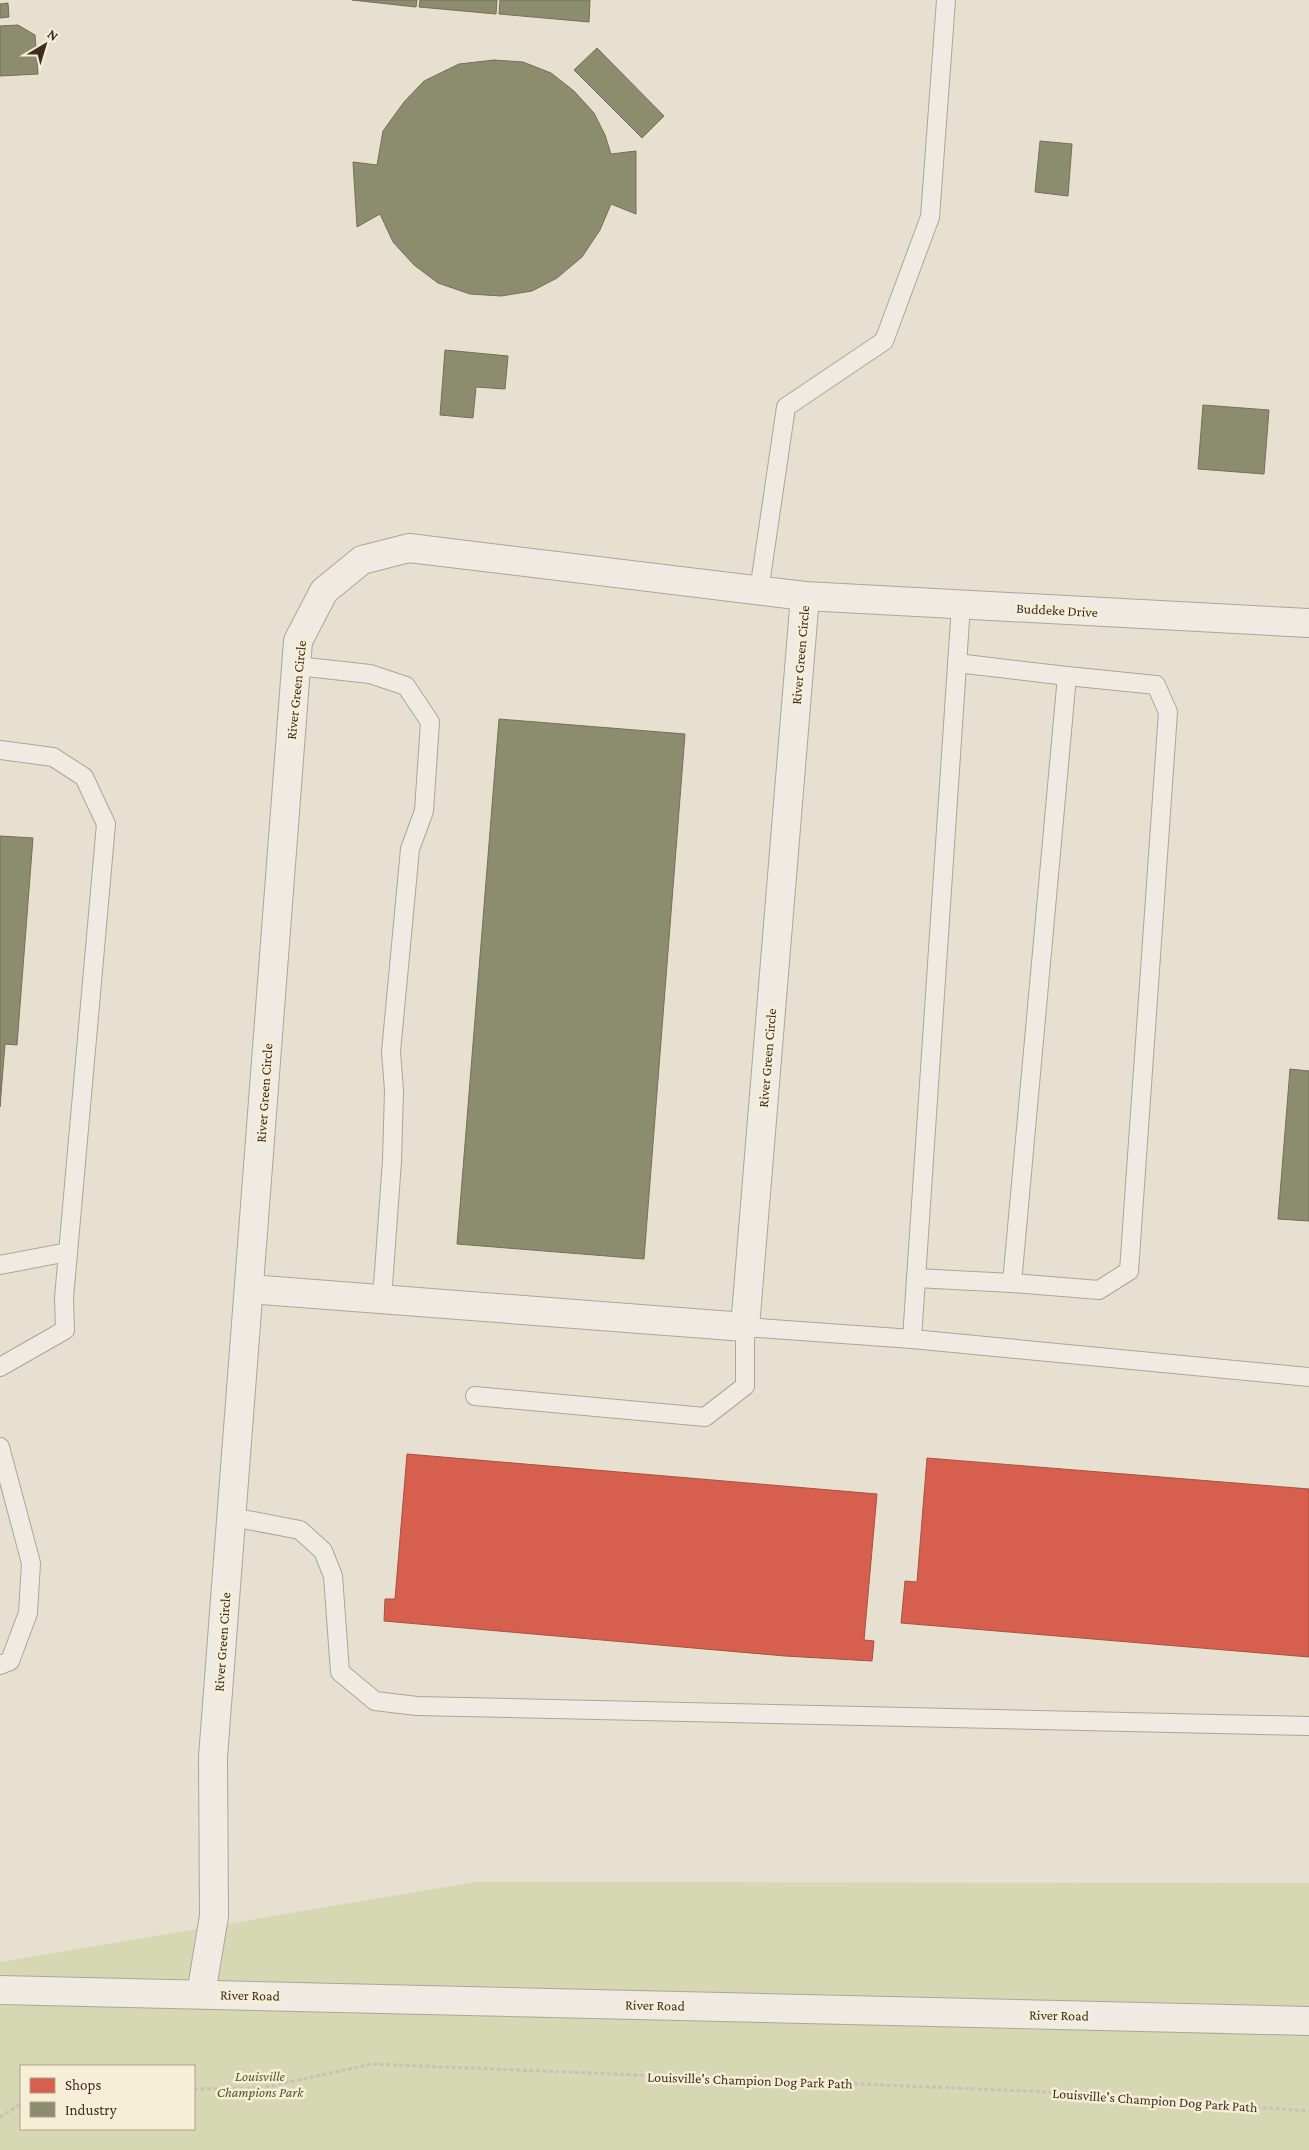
<svg xmlns="http://www.w3.org/2000/svg" width="1309" height="2150" font-family="'Crimson Pro',serif">
	<style>
		.green { fill: #d6d7b3; fill-rule: evenodd }
		.shops { fill: #d6604d; stroke: #a85140 }
		.industry { fill: #8c8c6e; stroke: #747057 }
		.lines { fill: none; stroke-linecap: round; stroke-linejoin: round }
		.service-casing { stroke: #ada599; stroke-width: 20 }
		.minor-casing { stroke: #ada599; stroke-width: 30 }
		.tertiary-casing { stroke: #ada599; stroke-width: 30 }
		.path { stroke: #c8c2b9; stroke-width: 3; stroke-dasharray: 4 2.5; stroke-linecap: butt }
		.service { stroke: #efebe3; stroke-width: 18 }
		.minor { stroke: #efebe3; stroke-width: 28 }
		.tertiary { stroke: #efebe3; stroke-width: 28 }
		.labels { text-anchor: middle; stroke-width: 5; stroke-linejoin: round; paint-order: stroke }
		.street-label { font-size: 14px; fill: #3d2e20; stroke: #f7eed8 }
		.park-label { font-size: 14px; font-style: italic; fill: #4d5a26; stroke: #f7eed8 }
	</style>
	<rect width="100%" height="100%" fill="#e7e0d1"/>
	<path class="green" d="M475,1882L1309,1883V2150H0V1962ZM21,2066H194V2129H21Z"/>
	<g class="shops">
		<polygon points="407,1454 877,1494 864,1640 874,1641 872,1661 785,1656 384,1621 385,1599 395,1599"/>
		<polygon points="927,1458 1309,1489 1309,1657 901,1623 905,1581 917,1582"/>
	</g>
	<g class="industry">
		<polygon points="352,0 417,0 416,7"/>
		<polygon points="420,0 497,0 496,14 419,7"/>
		<polygon points="500,0 590,0 589,22 499,14"/>
		<polygon points="8,3 9,17 0,18 0,4"/>
		<polygon points="18,25 35,35 38,74 0,76 0,26"/>
		<polygon points="597,48 664,116 642,138 574,70"/>
		<polygon points="494,60 523,62 551,73 574,91 594,113 605,135 611,154 636,151 636,214 611,204 600,230 582,257 557,278 532,291 501,296 470,294 438,283 414,265 393,242 380,214 357,227 353,162 377,165 383,131 404,102 424,81 459,64"/>
		<polygon points="1040,141 1072,144 1068,196 1035,192"/>
		<polygon points="445,350 508,356 505,389 476,387 473,418 440,415"/>
		<polygon points="1203,405 1269,410 1264,474 1198,469"/>
		<polygon points="499,719 685,734 644,1259 457,1244"/>
		<polygon points="0,836 33,838 17,1045 5,1044 0,1107"/>
		<polygon points="1290,1069 1309,1071 1309,1221 1278,1219"/>
	</g>
	<g class="lines">
		<defs>
			<g id="service">
				<polyline points="759,591 786,407 884,341 930,217 946,0"/>
				<polyline points="297,666 370,674 406,686 430,722 424,811 410,849 391,1052 394,1090 392,1161 382,1299"/>
				<polyline points="0,750 53,757 84,777 106,824 64,1298 65,1330 0,1367"/>
				<polyline points="0,1265 68,1252"/>
				<polyline points="916,1278 1012,1283 1067,676 957,663"/>
				<polyline points="1012,1283 1099,1290 1129,1271 1168,712 1156,685 1067,676"/>
				<polyline points="912,1339 1309,1377"/>
				<polyline points="475,1396 705,1417 745,1386 745,1327 912,1339 961,605"/>
				<polyline points="0,1447 31,1563 28,1613 10,1661 0,1665"/>
				<polyline points="232,1517 300,1530 323,1551 333,1576 340,1672 375,1701 417,1706 1309,1726"/>
			</g>
			<g id="minor">
				<polyline points="249,1289 745,1327 805,596"/>
				<polyline points="201,1994 214,1916 213,1757 298,641 324,591 362,560 409,548 805,596 1309,623"/>
			</g>
			<polyline id="tertiary" points="0,1990 1309,2021"/>
		</defs>
		<use href="#service" class="service-casing"/>
		<use href="#minor" class="minor-casing"/>
		<use href="#tertiary" class="tertiary-casing"/>
		<g class="path">
			<polyline points="194,2089 262,2088 372,2064 1051,2092 1309,2111"/>
			<polyline points="0,2117 21,2104"/>
		</g>
		<use href="#service" class="service"/>
		<use href="#minor" class="minor"/>
		<use href="#tertiary" class="tertiary"/>
	</g>
	<g class="labels">
		<g class="street-label">
			<text transform="translate(1057 610) rotate(3)" y="5">Buddeke Drive</text>
			<text transform="translate(800 655) rotate(-85)" y="5">River Green Circle</text>
			<text transform="translate(296 690) rotate(-84)" y="5">River Green Circle</text>
			<text transform="translate(767 1058) rotate(-85)" y="5">River Green Circle</text>
			<text transform="translate(264 1093) rotate(-86)" y="5">River Green Circle</text>
			<text transform="translate(222 1642) rotate(-86)" y="5">River Green Circle</text>
			<text transform="translate(250 1995) rotate(1)" y="5">River Road</text>
			<text transform="translate(655 2005) rotate(1)" y="5">River Road</text>
			<text transform="translate(1059 2015) rotate(1)" y="5">River Road</text>
			<text transform="translate(750 2080) rotate(2)" y="5">Louisville's Champion Dog Park Path</text>
			<text transform="translate(1155 2100) rotate(4)" y="5">Louisville's Champion Dog Park Path</text>
		</g>
		<g class="park-label">
			<text x="260" y="2081">Louisville<tspan x="260" dy="16">Champions Park</tspan></text>
		</g>
	</g>
	<rect x="20" y="2065" width="175" height="65" fill="#f7eed8" stroke="#ada18e"/>
	<rect x="30" y="2078" width="25" height="15" fill="#d6604d" stroke="#ada18e"/>
	<text x="65" y="2090" font-size="15" fill="#3d2e20">Shops</text>
	<rect x="30" y="2102" width="25" height="15" fill="#8c8c6e" stroke="#ada18e"/>
	<text x="65" y="2115" font-size="15" fill="#3d2e20">Industry</text>
	<g transform="translate(45 45) rotate(38)" stroke="#f7eed8" stroke-width="4" paint-order="stroke">
	<path d="M0-4L9 19L0 12L-9 19Z" fill="#3d2e20"/>
	<text y="-8" font-size="14" font-weight="bold" text-anchor="middle" fill="#3d2e20">N</text>
	</g>
</svg>
